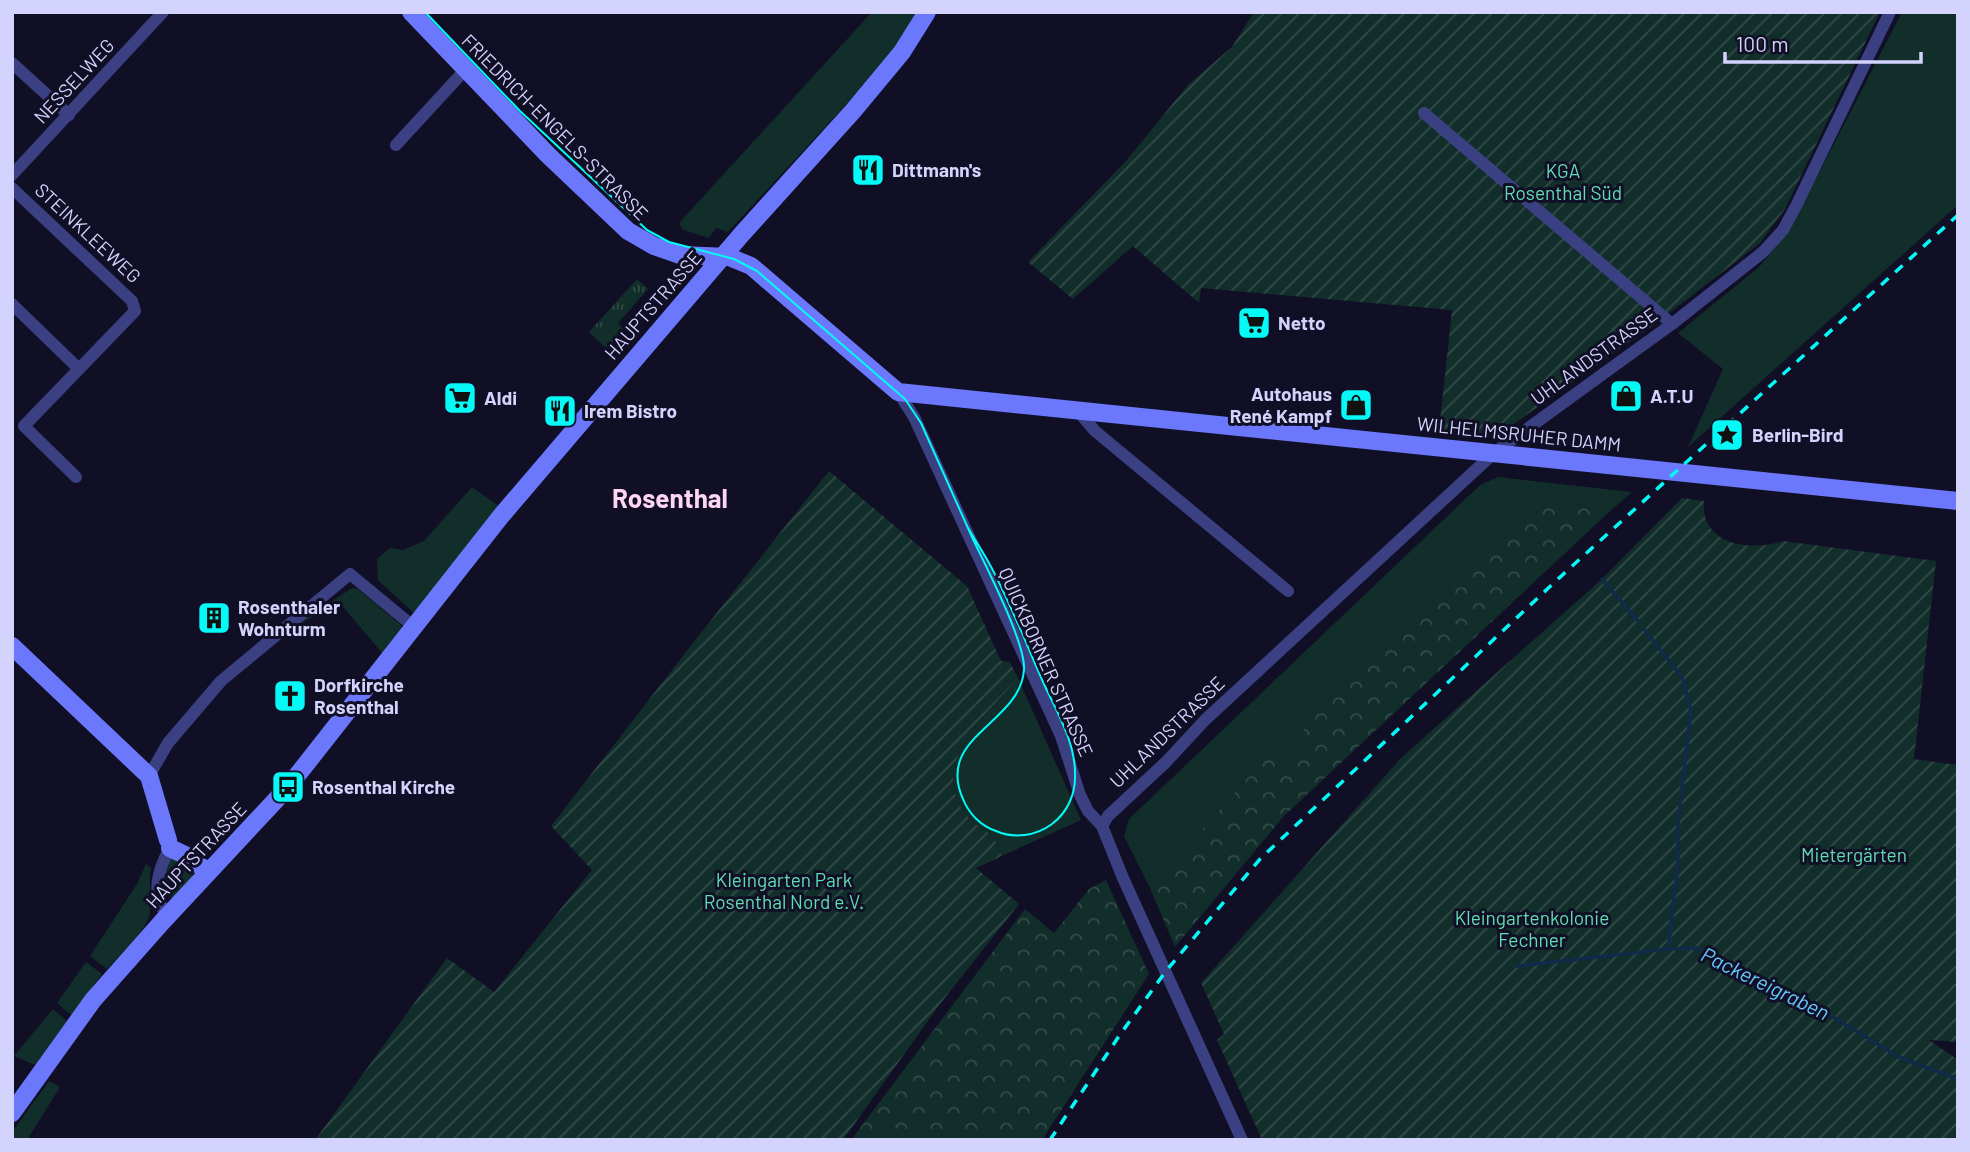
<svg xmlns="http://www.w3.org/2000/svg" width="1970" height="1152" font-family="Barlow,sans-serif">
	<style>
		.grass { fill: #122e2a }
		.forest { fill: url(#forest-crowns) }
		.park { fill: url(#park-tufts) }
		.garden { fill: url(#garden-furrows) }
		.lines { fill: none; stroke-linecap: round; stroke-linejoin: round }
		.stream { stroke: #0f2b49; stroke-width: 3.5 }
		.street { stroke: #3b4083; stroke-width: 12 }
		.secondary { stroke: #6c78fc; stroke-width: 18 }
		.tram { stroke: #05f9f7; stroke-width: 2 }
		.rail { stroke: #05f9f7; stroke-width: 3.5; stroke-dasharray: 10 9; stroke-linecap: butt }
		.labels { text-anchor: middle; stroke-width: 6; stroke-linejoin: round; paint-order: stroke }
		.street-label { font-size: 19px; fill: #d4d3fe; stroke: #100f25 }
		.poi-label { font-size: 19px; font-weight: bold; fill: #d4d3fe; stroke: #100f25; text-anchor: start }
		.park-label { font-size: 19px; fill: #60ddb1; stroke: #100f25 }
		.water-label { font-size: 21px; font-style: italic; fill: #64c6fc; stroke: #100f25 }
		.district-label { font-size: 26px; font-weight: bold; fill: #fed5f4; stroke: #100f25 }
	</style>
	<defs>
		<pattern id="forest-crowns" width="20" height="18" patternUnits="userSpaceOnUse" patternTransform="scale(1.75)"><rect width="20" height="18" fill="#122e2a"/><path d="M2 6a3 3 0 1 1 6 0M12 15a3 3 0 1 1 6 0" fill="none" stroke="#344b4a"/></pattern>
		<pattern id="park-tufts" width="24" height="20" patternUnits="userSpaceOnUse" patternTransform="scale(1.75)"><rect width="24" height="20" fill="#122e2a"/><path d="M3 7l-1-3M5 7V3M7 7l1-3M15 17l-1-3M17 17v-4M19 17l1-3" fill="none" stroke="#344b4a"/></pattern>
		<pattern id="garden-furrows" width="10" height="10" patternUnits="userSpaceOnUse" patternTransform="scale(1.75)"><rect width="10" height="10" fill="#122e2a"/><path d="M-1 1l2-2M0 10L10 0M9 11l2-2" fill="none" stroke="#344b4a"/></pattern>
	</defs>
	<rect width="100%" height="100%" fill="#100f25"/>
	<g class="grass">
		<polygon points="872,12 918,12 900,41 851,99 728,232 716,228 709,238 683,230 679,223"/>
		<polygon points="1902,12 1958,12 1958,205 1688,447 1723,369 1678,333 1759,267 1789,231"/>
		<polygon points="1498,477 1632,492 1608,513 1553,498 1308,704 1302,742 1288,765 1268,755 1150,888 1124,836 1129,819 1480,485"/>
		<polygon points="472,487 500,507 414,613 378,580 377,559 390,548 403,550 424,541"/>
		<polygon points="352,588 358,589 401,625 403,631 383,654 339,602 286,632"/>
		<path d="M1018,678L1081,820L1002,856C999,850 997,841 992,836C983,827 972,824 964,812C929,761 988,713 1018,678Z"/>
		<path d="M173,856L193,872L192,879L172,898L166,894C166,881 162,865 173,856Z"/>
		<path d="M146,864L151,868C148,883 152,897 150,912C148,930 119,955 107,969L90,956L137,884Z"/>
		<polygon points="86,962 102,974 71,1015 57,1003"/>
		<polygon points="53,1009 67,1021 35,1065 14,1056"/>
		<polygon points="49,1081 60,1087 27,1140 12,1140 12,1132"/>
	</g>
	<g class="forest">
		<polygon points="1553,498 1608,513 1284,816 1175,947 1150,888 1268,755 1288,764 1302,742 1308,704"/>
		<polygon points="1106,880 1149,974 1042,1140 851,1140 1025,909 1054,933 1089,889"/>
	</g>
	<polygon class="park" points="637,279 648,289 618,323 624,329 607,349 589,332"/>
	<g class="garden">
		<polygon points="1254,12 1880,12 1785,209 1760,243 1655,324 1497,436 1439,430 1452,310 1201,288 1199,303 1133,246 1073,299 1028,262 1126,161 1188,85 1232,47"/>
		<path d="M829,471L967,586L1001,661L1010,662L1018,678C988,713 929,761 964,812C972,824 983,827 992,836C997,841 999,850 1002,856L976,868L1019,904L940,1004L843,1140H315L447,958L494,992L592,870L551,826L700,634Z"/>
		<path d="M1682,498L1704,501C1700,545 1750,552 1783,541L1936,561L1914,759L1958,765V1042L1929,1040L1958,1060V1140H1262L1217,1040L1224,1034L1201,983L1401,758L1602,579Z"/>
	</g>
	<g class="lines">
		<g class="stream">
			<polyline points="1602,579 1638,621"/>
			<polyline points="1643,628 1682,677 1691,710 1678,824 1678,864 1668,949"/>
			<polyline points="1517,966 1668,949 1696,948 1823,1011 1899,1057 1958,1079"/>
		</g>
		<g class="street">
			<polyline points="12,63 69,115"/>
			<polyline points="1424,113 1672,324"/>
			<polyline points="396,145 465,70"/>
			<polyline points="12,175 163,12"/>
			<polyline points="12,188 132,301 135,311 24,426 76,477"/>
			<polyline points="12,304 79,369"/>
			<polyline points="898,392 914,417 1061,736 1080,795 1088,811 1102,826 1123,878 1242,1140"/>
			<polyline points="1077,410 1095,431 1288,591"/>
			<polyline points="149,776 168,743 221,681 350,574 414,627"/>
			<polyline points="1102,826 1108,816 1166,762 1205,720 1494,453 1672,324 1763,252 1783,230 1796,206 1890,12"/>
			<path d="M167,916C151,894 157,871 170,848L169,842"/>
		</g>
		<g class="secondary">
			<polyline points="411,12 548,155 628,231 654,246 680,255 729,257 751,266 898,392 1958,501"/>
			<polyline points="12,646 149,776 168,840"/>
			<polyline points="170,848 189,857 208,872"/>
			<polyline points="12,1113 93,1000 162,922 288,787 501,516 741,235 853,111 902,52 927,12"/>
		</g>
		<path class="tram" d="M425,12L520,111L647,230L669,242L734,259L757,271L905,399L921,423L972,537C985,565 1026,643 1024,670C1020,724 935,736 963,799C969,814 981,826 996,831C1014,839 1036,836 1052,824C1068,812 1076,793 1075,773C1075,742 1057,712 1044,684C1026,644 1010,602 989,563C982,550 974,539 967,526"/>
		<polyline class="rail" points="1050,1140 1119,1036 1166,971 1260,859 1558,579 1958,215"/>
	</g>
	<defs>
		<symbol id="restaurant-square" viewBox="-11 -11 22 22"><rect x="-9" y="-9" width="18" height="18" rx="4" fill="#05f9f7" stroke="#100f25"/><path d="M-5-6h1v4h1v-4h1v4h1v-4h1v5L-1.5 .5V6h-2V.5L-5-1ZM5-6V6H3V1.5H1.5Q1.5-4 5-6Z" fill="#111"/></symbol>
		<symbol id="supermarket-square" viewBox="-11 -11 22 22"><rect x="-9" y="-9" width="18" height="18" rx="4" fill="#05f9f7" stroke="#100f25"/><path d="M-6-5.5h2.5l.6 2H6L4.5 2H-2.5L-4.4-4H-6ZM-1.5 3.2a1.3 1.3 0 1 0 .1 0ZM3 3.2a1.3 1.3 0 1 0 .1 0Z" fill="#111"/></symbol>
		<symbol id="shop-square" viewBox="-11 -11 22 22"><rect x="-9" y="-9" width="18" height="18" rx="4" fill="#05f9f7" stroke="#100f25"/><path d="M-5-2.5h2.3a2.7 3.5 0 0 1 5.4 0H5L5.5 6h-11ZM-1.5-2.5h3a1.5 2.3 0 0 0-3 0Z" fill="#111"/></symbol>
		<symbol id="sight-square" viewBox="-11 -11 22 22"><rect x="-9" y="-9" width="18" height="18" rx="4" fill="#05f9f7" stroke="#100f25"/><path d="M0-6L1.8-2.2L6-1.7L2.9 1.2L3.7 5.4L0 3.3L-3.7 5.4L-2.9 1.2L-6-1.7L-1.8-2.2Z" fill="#111"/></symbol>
		<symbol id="building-square" viewBox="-11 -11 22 22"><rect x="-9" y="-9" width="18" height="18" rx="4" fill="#05f9f7" stroke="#100f25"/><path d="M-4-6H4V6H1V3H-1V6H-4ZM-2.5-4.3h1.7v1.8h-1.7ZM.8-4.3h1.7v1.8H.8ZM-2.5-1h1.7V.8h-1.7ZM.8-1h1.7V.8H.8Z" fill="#111"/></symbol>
		<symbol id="church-square" viewBox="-11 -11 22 22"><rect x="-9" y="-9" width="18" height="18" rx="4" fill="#05f9f7" stroke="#100f25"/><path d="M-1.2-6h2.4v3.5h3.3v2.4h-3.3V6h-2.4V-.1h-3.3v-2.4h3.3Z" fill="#111"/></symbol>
		<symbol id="bus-square" viewBox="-11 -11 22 22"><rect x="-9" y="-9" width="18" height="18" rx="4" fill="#05f9f7" stroke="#100f25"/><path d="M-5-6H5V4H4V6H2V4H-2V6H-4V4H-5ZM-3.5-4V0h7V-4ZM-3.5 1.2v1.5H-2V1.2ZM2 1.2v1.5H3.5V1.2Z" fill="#111"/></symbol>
	</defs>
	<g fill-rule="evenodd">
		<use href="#restaurant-square" x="849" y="151" width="38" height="38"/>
		<use href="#supermarket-square" x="1235" y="304" width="38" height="38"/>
		<use href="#shop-square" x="1607" y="377" width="38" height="38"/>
		<use href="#supermarket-square" x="441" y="379" width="38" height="38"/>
		<use href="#shop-square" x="1337" y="386" width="38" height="38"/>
		<use href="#restaurant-square" x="541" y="392" width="38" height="38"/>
		<use href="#sight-square" x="1708" y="416" width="38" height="38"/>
		<use href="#building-square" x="195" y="599" width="38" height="38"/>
		<use href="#church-square" x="271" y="677" width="38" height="38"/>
		<use href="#bus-square" x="269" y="768" width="38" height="38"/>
	</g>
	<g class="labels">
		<g class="street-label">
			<text transform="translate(74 81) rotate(-47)" y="7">NESSELWEG</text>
			<text transform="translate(555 127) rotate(45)" y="7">FRIEDRICH-ENGELS-STRASSE</text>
			<text transform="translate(88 233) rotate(43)" y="7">STEINKLEEWEG</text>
			<text transform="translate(653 305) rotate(-49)" y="7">HAUPTSTRASSE</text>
			<text transform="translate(1594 356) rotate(-36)" y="7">UHLANDSTRASSE</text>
			<text transform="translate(1519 434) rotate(6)" y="7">WILHELMSRUHER DAMM</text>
			<text transform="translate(1046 662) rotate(66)" y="7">QUICKBORNER STRASSE</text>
			<text transform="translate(1167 732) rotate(-44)" y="7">UHLANDSTRASSE</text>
			<text transform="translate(196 855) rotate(-47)" y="7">HAUPTSTRASSE</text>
		</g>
		<g class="poi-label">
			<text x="892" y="177">Dittmann's</text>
			<text x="1278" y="330">Netto</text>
			<text x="1332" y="401" text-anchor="end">Autohaus<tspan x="1332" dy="22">René Kampf</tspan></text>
			<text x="1650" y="403">A.T.U</text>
			<text x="484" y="405">Aldi</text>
			<text x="584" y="418">Irem Bistro</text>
			<text x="1752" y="442">Berlin-Bird</text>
			<text x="238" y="614">Rosenthaler<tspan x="238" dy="22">Wohnturm</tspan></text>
			<text x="314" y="692">Dorfkirche<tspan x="314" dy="22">Rosenthal</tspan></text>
			<text x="312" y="794">Rosenthal Kirche</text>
		</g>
		<g class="park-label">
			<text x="1563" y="178">KGA<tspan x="1563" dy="22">Rosenthal Süd</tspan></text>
			<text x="1854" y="862">Mietergärten</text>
			<text x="784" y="887">Kleingarten Park<tspan x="784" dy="22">Rosenthal Nord e.V.</tspan></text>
			<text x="1532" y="925">Kleingartenkolonie<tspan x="1532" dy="22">Fechner</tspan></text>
		</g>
		<g class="water-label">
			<text transform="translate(1765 984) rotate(26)" y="7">Packereigraben</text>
		</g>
		<g class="district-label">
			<text x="670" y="508">Rosenthal</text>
		</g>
	</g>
	<rect width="1970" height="1152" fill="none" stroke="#d4d3fe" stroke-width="28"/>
	<path d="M1725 52v10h196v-10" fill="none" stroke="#d4d3fe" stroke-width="3.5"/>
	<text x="1736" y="52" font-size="21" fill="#d4d3fe" stroke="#100f25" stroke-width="5" paint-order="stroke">100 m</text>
</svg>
